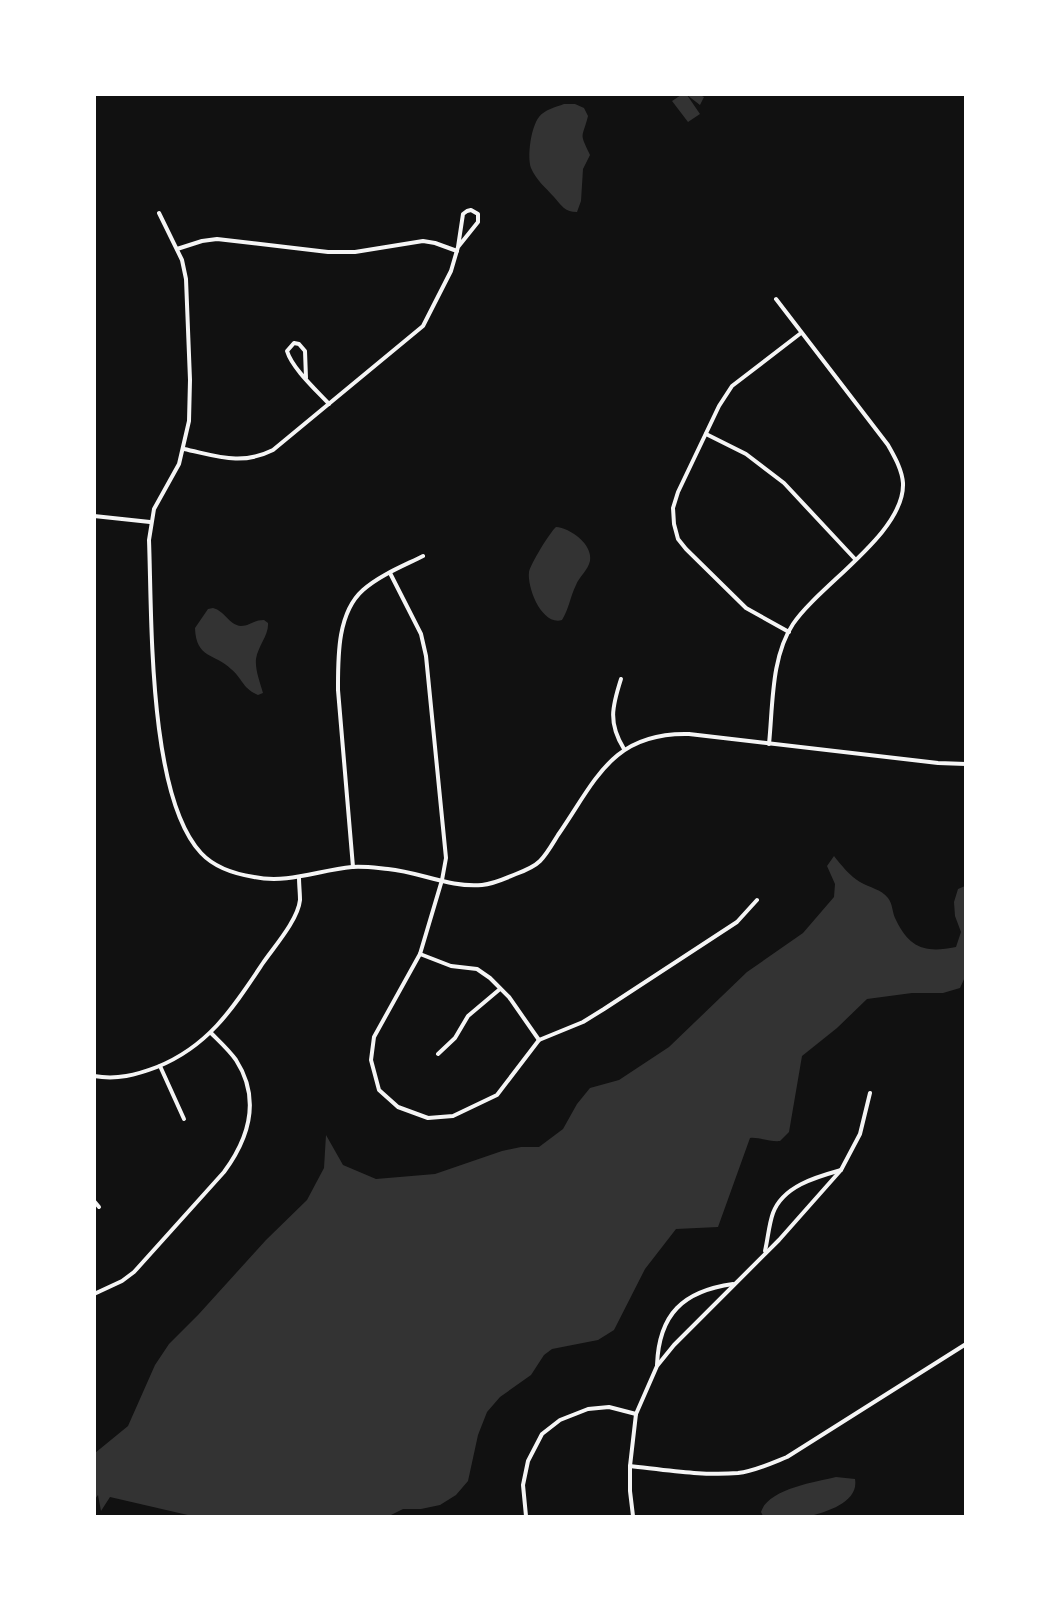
<svg xmlns="http://www.w3.org/2000/svg" width="1060" height="1611" font-family="Bitter,serif">
	<style>
		.water { fill: #333 }
		.lines { fill: none; stroke-linecap: round; stroke-linejoin: round }
		.minor { stroke: #f5f5f5; stroke-width: 4 }
	</style>
	<rect width="100%" height="100%" fill="#111"/>
	<g class="water">
		<polygon points="681,95 700,95 704,97 700,105 687,95 700,114 688,122 672,101"/>
		<path d="M564,104H575L584,108L588,116C582,140 579,131 590,155L583,169L581,201L577,212C565,212 562,206 554,197C546,188 536,180 531,168C527,156 531,127 539,117C544,110 556,107 564,104Z"/>
		<path d="M556,527C570,528 593,544 590,561C588,570 579,577 576,585C570,597 569,609 562,620C542,626 527,588 529,572C530,565 550,532 556,527Z"/>
		<path d="M213,608C225,611 229,625 241,626C250,626 253,620 264,620L268,623C269,635 258,646 256,659C255,670 260,682 263,693L258,695C242,688 243,679 231,669C215,653 196,659 195,628L208,609Z"/>
		<path d="M834,856C841,865 850,876 860,882C870,888 881,889 888,898C893,904 892,913 896,920C910,949 926,953 956,947L961,932L955,916L954,902L958,889L965,886V977L960,988L943,993H912L867,999L837,1028L802,1056L789,1132L780,1141C770,1142 759,1137 750,1138L718,1227L676,1229L645,1269L614,1330L598,1340L552,1349L544,1355L531,1375L500,1397L487,1412L478,1435L468,1481L456,1495L440,1505L421,1509H403L389,1516H192L110,1497L101,1511L98,1495L95,1499V1453L128,1426L155,1365L169,1344L198,1315L266,1240L307,1200L324,1168L326,1135L343,1165L376,1179L435,1174L502,1151L521,1147H539L563,1129L577,1104L590,1088L619,1080L669,1047L747,972L803,933L834,897L835,884L827,866Z"/>
		<path d="M836,1477L855,1479C859,1502 828,1511 811,1516C797,1520 778,1517 763,1516L761,1512C768,1489 815,1482 836,1477Z"/>
	</g>
	<g class="lines">
		<g class="minor">
			<path d="M159,213L182,260L186,279L190,380L189,421L179,464L154,509L149,540C152,618 148,796 201,853C214,867 235,874 254,877C288,884 319,870 352,867C364,866 377,868 388,869C420,872 450,888 482,885C494,884 506,878 516,874C524,871 534,867 540,861C547,854 553,843 558,835C596,780 612,732 689,734L938,763L966,764"/>
			<polyline points="177,249 202,241 217,239 328,252 355,252 423,241 435,243 457,251"/>
			<path d="M306,378L305,351L299,344L294,343L287,351C292,368 316,390 329,404"/>
			<polyline points="706,434 746,454 784,483 855,559"/>
			<path d="M184,449C217,456 241,466 273,450L423,326L451,271L458,247L463,214L467,211L471,210L478,214V222L458,247"/>
			<polyline points="94,516 150,522"/>
			<polyline points="390,573 421,634 426,656 446,858 442,880 420,954 374,1037 371,1060 379,1090 398,1107 428,1118 453,1116 497,1095 539,1040 583,1022 604,1009 737,922 757,900"/>
			<polyline points="789,632 746,608 686,549 678,539 674,524 673,508 678,492 719,406 732,386 801,333"/>
			<path d="M621,679C612,707 608,723 624,749"/>
			<path d="M769,744C773,705 771,657 793,624C820,584 905,533 903,483C902,469 894,456 888,445L776,299"/>
			<path d="M353,867L338,690C338,658 337,613 363,590C380,575 403,566 423,556"/>
			<polyline points="420,954 451,966 477,969 490,978 509,997 539,1040"/>
			<polyline points="438,1054 455,1038 468,1016 500,989"/>
			<polyline points="160,1066 184,1119"/>
			<path d="M94,1076C117,1080 136,1075 157,1067C209,1046 233,1008 263,963C274,947 298,920 300,900C300,893 299,885 299,877"/>
			<polyline points="94,1201 99,1207"/>
			<path d="M765,1251C768,1238 769,1224 773,1213C783,1186 816,1177 841,1170"/>
			<path d="M94,1294L122,1281L134,1272L224,1172C249,1138 261,1099 236,1060C229,1050 220,1042 211,1033"/>
			<path d="M657,1365C659,1314 683,1291 733,1284"/>
			<path d="M630,1466C666,1470 703,1476 738,1473C755,1471 772,1463 787,1457L966,1344"/>
			<polyline points="526,1516 523,1485 528,1461 542,1434 560,1420 588,1409 609,1407 636,1414"/>
			<polyline points="633,1516 630,1491 630,1466 636,1414 657,1366 674,1345 779,1240 841,1170 860,1134 870,1093"/>
		</g>
	</g>
	<rect width="1060" height="1611" fill="none" stroke="#ffffff" stroke-width="192"/>
</svg>
